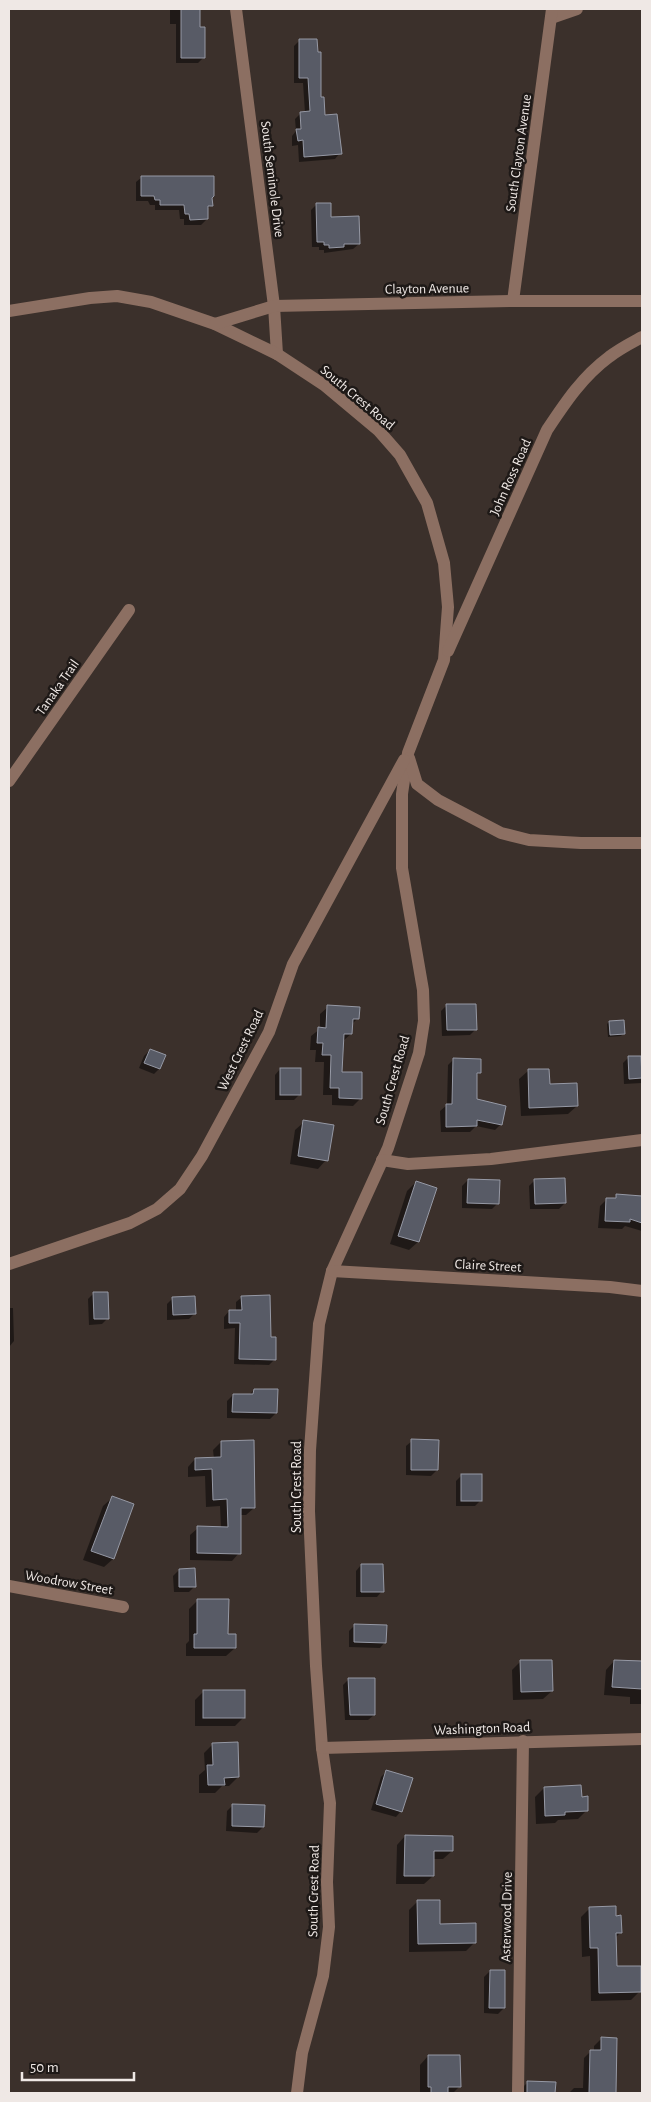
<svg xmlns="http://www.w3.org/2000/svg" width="651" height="2102" font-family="'Alegreya Sans',sans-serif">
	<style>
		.shadow { fill: #0007 }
		.building { fill: #585b66; stroke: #9699a5 }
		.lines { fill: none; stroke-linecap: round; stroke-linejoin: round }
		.minor { stroke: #8c6f62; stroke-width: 12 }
		.labels { text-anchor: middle; stroke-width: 5; stroke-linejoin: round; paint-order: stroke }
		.street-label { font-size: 14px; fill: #efe8e5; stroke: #1e1917 }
	</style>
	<rect width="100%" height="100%" fill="#3b302b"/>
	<g class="shadow">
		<polygon points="170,9 199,9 199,29 204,57 198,63 176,63 176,24 170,24"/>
		<polygon points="299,41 324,116 340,153 335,159 299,162 298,145 292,146 292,136 296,131 295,119 300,114 305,113 303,83 294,83 294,46"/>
		<polygon points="142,177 211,198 212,205 206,210 207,219 201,225 184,225 184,219 180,219 179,210 155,210 155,205 150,205 148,201 136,201 136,182"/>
		<polygon points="317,204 359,244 353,249 324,253 324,250 319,250 319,247 312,247 311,210"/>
		<polygon points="447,1005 476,1029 470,1035 442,1036 441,1011"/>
		<polygon points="328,1007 358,1018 351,1025 351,1034 343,1041 341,1073 361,1098 353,1106 332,1105 332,1095 323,1095 324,1062 315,1062 316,1050 310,1050 311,1036 320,1029 320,1014"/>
		<polygon points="609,1022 624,1033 621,1036 608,1037 607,1024"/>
		<polygon points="150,1050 159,1069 154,1074 139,1068 144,1056"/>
		<polygon points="629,1057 642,1063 642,1083 624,1084 623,1063"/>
		<polygon points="453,1060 480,1072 476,1076 475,1100 501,1124 495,1130 476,1126 470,1132 441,1132 440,1111 447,1105 448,1065"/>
		<polygon points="280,1069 300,1094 294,1100 275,1100 275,1075"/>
		<polygon points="528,1071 549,1085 577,1106 568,1114 521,1116 519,1079"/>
		<polygon points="304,1122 326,1160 318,1169 290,1164 295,1130"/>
		<polygon points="468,1180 498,1203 492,1209 462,1208 462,1186"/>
		<polygon points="535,1180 565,1203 559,1209 530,1209 529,1186"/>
		<polygon points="416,1182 418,1242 409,1250 390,1244 407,1191"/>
		<polygon points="616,1196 630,1205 642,1209 642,1231 625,1226 622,1229 598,1228 600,1206 607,1199 613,1199"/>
		<polygon points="94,1293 108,1318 102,1324 89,1325 88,1299"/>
		<polygon points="242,1297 270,1338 275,1359 269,1365 234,1364 235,1328 224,1329 224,1317 229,1311 236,1311 236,1302"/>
		<polygon points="172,1299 195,1313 189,1319 167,1320 167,1304"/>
		<polygon points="9,1308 13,1308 14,1341 9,1347"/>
		<polygon points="254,1390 276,1413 270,1419 227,1418 227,1401 233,1395 249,1395"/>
		<polygon points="412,1441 437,1470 431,1476 406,1475 406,1446"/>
		<polygon points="221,1442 254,1508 246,1515 240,1515 239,1553 232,1561 190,1560 190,1535 198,1528 221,1528 220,1506 206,1507 205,1476 188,1477 188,1467 195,1459 214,1459 213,1450"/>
		<polygon points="462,1475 480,1501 475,1506 456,1506 456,1481"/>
		<polygon points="112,1498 132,1505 113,1559 104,1567 83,1560 103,1506"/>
		<polygon points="361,1565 382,1591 377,1597 356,1597 356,1571"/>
		<polygon points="179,1570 195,1586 189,1592 174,1592 173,1576"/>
		<polygon points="198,1600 227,1635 235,1648 226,1656 186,1656 186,1644 189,1641 189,1609"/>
		<polygon points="355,1625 385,1642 380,1648 349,1647 349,1631"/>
		<polygon points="614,1661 642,1663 642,1704 630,1704 630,1697 604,1695 606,1670"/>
		<polygon points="520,1662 552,1691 543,1699 513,1700 512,1670"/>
		<polygon points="349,1679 374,1715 368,1720 345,1720 343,1685"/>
		<polygon points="204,1691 244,1717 235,1726 195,1726 195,1700"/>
		<polygon points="213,1744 238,1777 229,1786 222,1786 215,1793 199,1793 199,1775 205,1770 204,1753"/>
		<polygon points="386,1772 401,1811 396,1817 371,1810 381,1777"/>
		<polygon points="544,1788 581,1798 587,1810 578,1819 558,1820 555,1823 536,1824 535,1797"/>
		<polygon points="233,1805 263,1827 257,1833 226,1831 227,1811"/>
		<polygon points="405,1836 452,1851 443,1859 433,1859 433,1876 424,1884 396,1884 397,1845"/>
		<polygon points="417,1902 439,1925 475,1942 466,1951 409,1952 409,1910"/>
		<polygon points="590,1908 614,1917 620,1933 615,1938 616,1967 640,1991 631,2000 591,2001 590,1956 582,1957 581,1917"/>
		<polygon points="490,1971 504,2008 498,2014 484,2013 484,1977"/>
		<polygon points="601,2039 616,2039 616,2093 569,2093 574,2088 583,2088 584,2058 591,2051 594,2051 594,2046"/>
		<polygon points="428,2056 459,2087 453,2093 420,2093 420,2065"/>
		<polygon points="528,2082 554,2083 554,2093 522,2093 522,2088"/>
	</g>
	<g class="building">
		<polygon points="181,9 200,9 200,27 205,27 205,58 181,58"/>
		<polygon points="299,39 317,39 318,52 321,52 321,97 324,97 325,115 337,114 342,154 304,157 303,140 298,141 296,129 301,129 300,112 310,111 308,78 299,78"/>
		<polygon points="141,176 214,176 214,196 212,198 213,206 208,206 208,219 190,220 189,214 185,214 184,205 160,205 160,200 155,200 154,196 141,196"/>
		<polygon points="316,203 331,203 331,217 359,216 360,244 344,244 344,247 329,248 329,245 324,245 324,242 317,242"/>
		<polygon points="446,1004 476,1004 477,1030 447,1030"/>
		<polygon points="327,1005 360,1007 359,1019 353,1019 352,1034 344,1034 342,1072 362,1072 362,1099 339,1098 339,1088 330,1088 331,1055 322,1055 323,1043 317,1043 318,1027 326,1028"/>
		<polygon points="624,1020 625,1034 610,1035 609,1021"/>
		<polygon points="150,1049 166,1055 160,1069 144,1063"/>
		<polygon points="628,1056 641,1056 642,1078 629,1079"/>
		<polygon points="453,1058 481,1059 481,1073 477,1073 477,1099 506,1106 502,1125 477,1120 477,1126 446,1127 446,1104 452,1104"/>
		<rect x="280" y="1068" width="21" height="27"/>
		<polygon points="528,1069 549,1069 550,1084 577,1083 578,1106 529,1108"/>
		<polygon points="303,1120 334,1125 328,1161 298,1156"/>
		<polygon points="565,1178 566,1203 535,1204 534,1179"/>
		<polygon points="468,1179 500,1180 499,1204 467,1203"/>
		<polygon points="416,1181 437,1188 419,1242 398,1236"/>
		<polygon points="616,1194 642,1196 642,1223 630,1219 630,1222 605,1221 606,1198 616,1198"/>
		<polygon points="93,1292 108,1292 109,1319 94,1319"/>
		<polygon points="270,1295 271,1337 276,1337 276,1360 239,1359 240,1323 229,1323 229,1310 242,1310 241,1296"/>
		<polygon points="195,1296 196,1314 173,1315 172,1297"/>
		<polygon points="254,1389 278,1389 277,1413 232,1412 233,1394 253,1394"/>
		<polygon points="411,1439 439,1440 438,1470 411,1470"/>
		<polygon points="254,1440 255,1508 241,1508 241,1554 197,1553 197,1526 228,1527 227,1499 213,1500 212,1469 195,1470 195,1458 221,1457 221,1441"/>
		<rect x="461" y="1474" width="21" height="27"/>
		<polygon points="112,1496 134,1504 114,1559 91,1551"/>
		<polygon points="361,1564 383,1564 384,1592 361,1592"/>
		<polygon points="195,1568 196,1587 179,1587 179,1569"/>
		<polygon points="197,1599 229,1599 228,1634 236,1634 236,1648 194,1648 194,1634 197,1634"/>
		<polygon points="354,1624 387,1625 386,1643 354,1642"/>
		<polygon points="520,1660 552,1660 553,1691 521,1692"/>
		<polygon points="614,1660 642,1661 642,1689 612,1687"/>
		<polygon points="348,1678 375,1678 375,1715 350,1715"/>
		<rect x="203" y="1690" width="42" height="28"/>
		<polygon points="238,1742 239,1777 224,1778 225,1785 208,1785 207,1765 213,1765 212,1743"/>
		<polygon points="386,1770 413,1778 402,1812 376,1804"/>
		<polygon points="581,1785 582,1797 588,1796 588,1811 565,1812 565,1815 545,1816 544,1787"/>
		<polygon points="232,1804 265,1805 264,1827 232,1826"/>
		<polygon points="405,1835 453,1836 453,1851 434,1851 434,1876 404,1876"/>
		<polygon points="417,1900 440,1900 440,1924 476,1923 476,1943 418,1944"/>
		<polygon points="616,1906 616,1916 621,1915 622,1933 616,1933 617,1966 641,1966 641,1992 599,1993 598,1948 590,1948 589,1907"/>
		<polygon points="490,1970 505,1970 505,2008 489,2008"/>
		<polygon points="601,2037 617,2038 616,2093 589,2093 590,2050 601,2050"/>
		<polygon points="428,2055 460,2055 461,2087 448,2087 448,2093 431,2093 431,2087 428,2087"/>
		<polygon points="527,2081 556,2082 555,2093 527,2093"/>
	</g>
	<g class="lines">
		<g class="minor">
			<polyline points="236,9 274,306 277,354"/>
			<polyline points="551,18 577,9"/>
			<polyline points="513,301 552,9"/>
			<polyline points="9,311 90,298 117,296 151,302 215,324 277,354 324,385 379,431 400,455 427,503 444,563 448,607 444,660 408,753 402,794 402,868 423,990 424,1021 419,1053 388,1148 332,1271 319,1324 310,1450 309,1511 316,1666 322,1748 330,1803 327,1882 329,1927 323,1976 302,2053 297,2093"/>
			<polyline points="215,324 274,306 513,301 642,301"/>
			<path d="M448,651L547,430C565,403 582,377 609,357C619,349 631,343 642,337"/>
			<polyline points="409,758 417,784 438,800 501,833 529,840 581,843 642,843"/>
			<polyline points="9,781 129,610"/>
			<polyline points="382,1160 408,1164 491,1159 642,1140"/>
			<polyline points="9,1264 130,1223 157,1209 180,1189 202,1156 269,1032 293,964 404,760"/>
			<polyline points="332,1271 610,1287 642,1291"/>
			<polyline points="9,1586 123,1607"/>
			<polyline points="322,1748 642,1739"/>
			<polyline points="518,2093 523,1741"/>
		</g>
	</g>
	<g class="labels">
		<g class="street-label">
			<text transform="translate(518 153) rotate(-82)" y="5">South Clayton Avenue</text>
			<text transform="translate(273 179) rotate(83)" y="5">South Seminole Drive</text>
			<text transform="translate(427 288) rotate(-1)" y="5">Clayton Avenue</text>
			<text transform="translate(358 397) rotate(40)" y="5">South Crest Road</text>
			<text transform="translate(510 477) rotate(-66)" y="5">John Ross Road</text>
			<text transform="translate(57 687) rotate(-55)" y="5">Tanaka Trail</text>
			<text transform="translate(240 1050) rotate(-64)" y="5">West Crest Road</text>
			<text transform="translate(392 1080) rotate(-74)" y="5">South Crest Road</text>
			<text transform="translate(488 1265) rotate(3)" y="5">Claire Street</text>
			<text transform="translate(296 1487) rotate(-90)" y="5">South Crest Road</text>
			<text transform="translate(69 1582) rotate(10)" y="5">Woodrow Street</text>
			<text transform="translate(482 1728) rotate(-2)" y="5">Washington Road</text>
			<text transform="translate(313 1891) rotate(-89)" y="5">South Crest Road</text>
			<text transform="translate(506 1917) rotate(-89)" y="5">Asterwood Drive</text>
		</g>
	</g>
	<rect width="651" height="2102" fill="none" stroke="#efe8e5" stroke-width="20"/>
	<path d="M22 2072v8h112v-8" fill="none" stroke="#efe8e5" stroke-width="2.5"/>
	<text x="30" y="2072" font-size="15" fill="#efe8e5" stroke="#1e1917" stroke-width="4" paint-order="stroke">50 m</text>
</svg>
